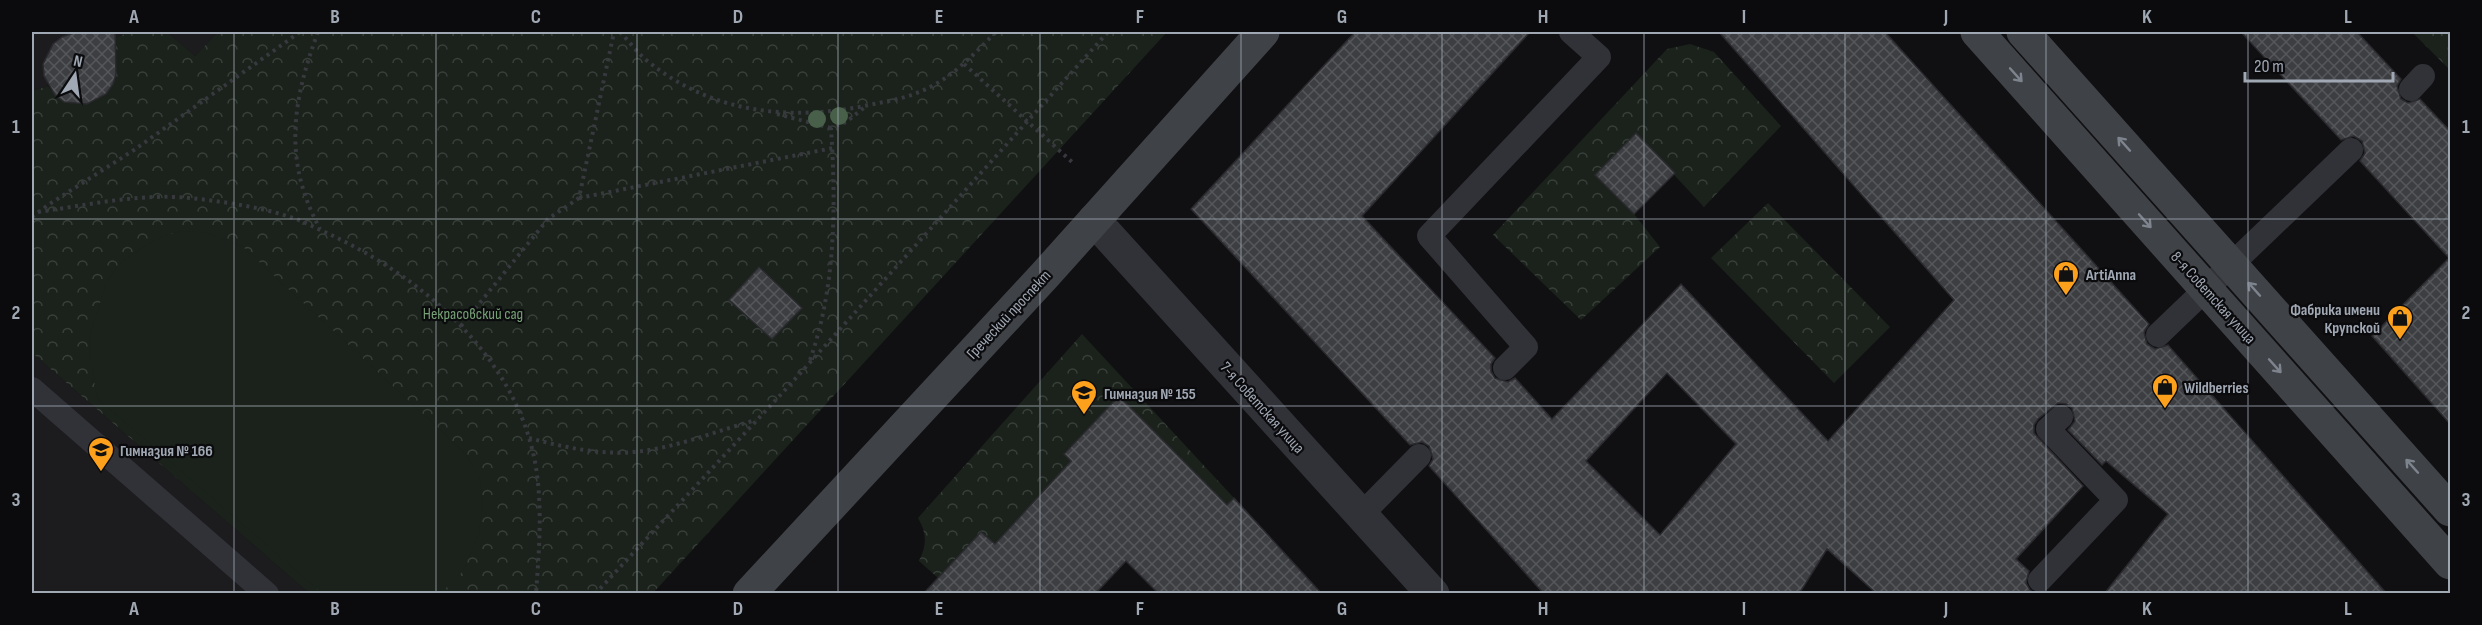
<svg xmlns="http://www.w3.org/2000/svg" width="2482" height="625" font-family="'Sofia Sans Condensed',sans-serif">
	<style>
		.built { fill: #1c1c1f }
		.park { fill: url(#park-crowns) }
		.pitch { fill: #1a221b }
		.building { fill: url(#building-cross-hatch); stroke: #2a2a2e; stroke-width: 1.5; fill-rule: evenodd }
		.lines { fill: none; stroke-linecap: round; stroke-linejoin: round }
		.path { stroke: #37393e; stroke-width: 4; stroke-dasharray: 3 4.5; stroke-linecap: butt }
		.lane { stroke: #313237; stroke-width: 24 }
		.street { stroke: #313237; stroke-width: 33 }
		.secondary { stroke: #3f4247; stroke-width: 33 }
		.tree { fill: #485f49 }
		.oneway { stroke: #7e848e }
		.grid { fill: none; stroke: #a0a8b4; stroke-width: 1.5; stroke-opacity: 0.55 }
		.labels { text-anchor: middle; stroke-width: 4.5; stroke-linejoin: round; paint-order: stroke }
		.poi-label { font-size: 16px; font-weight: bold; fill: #a0a8b4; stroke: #0b0b0d; text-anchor: start }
		.street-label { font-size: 16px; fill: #a0a8b4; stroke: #0b0b0d }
		.park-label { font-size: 16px; fill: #76a076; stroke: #0b0b0d }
		.neatline { fill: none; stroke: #a0a8b4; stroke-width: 2 }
		.grid-label { font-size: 20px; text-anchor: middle; font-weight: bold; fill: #a0a8b4 }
	</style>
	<defs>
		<pattern id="park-crowns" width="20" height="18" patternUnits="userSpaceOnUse" patternTransform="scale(1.5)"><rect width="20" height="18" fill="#1a221b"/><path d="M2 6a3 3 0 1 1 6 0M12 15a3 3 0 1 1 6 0" fill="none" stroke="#383f3a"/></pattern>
		<pattern id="building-cross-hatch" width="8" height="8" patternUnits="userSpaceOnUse" patternTransform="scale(1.5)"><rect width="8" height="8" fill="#3c3e42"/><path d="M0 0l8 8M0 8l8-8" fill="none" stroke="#55575b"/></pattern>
	</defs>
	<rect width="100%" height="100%" fill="#101012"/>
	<g class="built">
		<polygon points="32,32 130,32 104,42 84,32 62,37 53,44 43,64 48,86 32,91"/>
		<polygon points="167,32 218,32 195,56"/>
		<polygon points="32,353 309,593 32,593"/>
	</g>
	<g class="park">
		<path d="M130,32H167L195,56L218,32H1167L653,593H309L32,353V91L48,86C63,107 85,109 106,94L104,42Z"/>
		<polygon points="2412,32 2450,32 2450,70"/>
		<polygon points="1690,44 1714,52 1781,126 1704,207 1636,134 1595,175 1634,214 1660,247 1581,320 1493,235 1667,49"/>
		<polygon points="1768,203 1890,327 1834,383 1711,258"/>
		<path d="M1082,334L1234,498L1227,505L1119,396L1064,453L1071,461L995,544L981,532L938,578L919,561C927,545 927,533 918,518Z"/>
	</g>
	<polygon class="pitch" points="183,231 206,233 242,246 466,454 481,482 483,506 478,536 463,571 441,593 322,593 97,398 91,361 90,335 106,284 119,264 135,252 165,235"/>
	<g class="building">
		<polygon points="115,32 116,74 113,84 106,94 87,104 64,102 55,95 44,76 43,64 53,44 62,37 73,33"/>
		<path d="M1355,32H1530L1362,216L1495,358L1491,364V371L1495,378L1508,382L1515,378L1552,419L1681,284L1828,441L1954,300L1719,32H1885L2149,324L2144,332L2147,344L2155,349L2168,345L2387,594H2104L2168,514L2106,461L2102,465L2068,430L2075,421L2072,408L2066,404L2058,403L2038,419L2034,425V433L2083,486L2016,559L2029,571L2026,583L2030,590L2036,594H1877L1827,549L1799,594H1544L1429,466L1433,459L1429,446L1422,442L1410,445L1191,209ZM1667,373L1736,444L1660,535L1586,461Z"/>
		<polygon points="2241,32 2357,32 2401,79 2397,86 2401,99 2408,103 2420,99 2451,132 2451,425 2372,336 2449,258 2360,161 2365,153 2362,141 2354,136 2341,140"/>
		<polygon points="1636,133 1675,173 1634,214 1595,175"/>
		<polygon points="759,267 802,308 772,339 729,300"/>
		<polygon points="1119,396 1227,505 1234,498 1322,594 1159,594 1126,561 1095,594 923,594 981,532 995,544 1071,461 1064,454"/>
	</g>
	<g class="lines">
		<g class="path">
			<path d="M318,32C292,102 283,161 320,229"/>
			<path d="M620,32C628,40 636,51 645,59C710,113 788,122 869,105C888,101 908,98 926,89C953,77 975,53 996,32"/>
			<polyline points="964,64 1072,162"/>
			<polyline points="777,114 831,128"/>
			<polyline points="579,198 833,148"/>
			<path d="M38,212C88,205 140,193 191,198C225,202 261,207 293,218C302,221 310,225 318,229C416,272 514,352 535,462C543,506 539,550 536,594"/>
			<polyline points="32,217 48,205 134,150 300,32"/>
			<polyline points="461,326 548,219 579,198 614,32"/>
			<path d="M810,360C836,286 836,205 831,128L846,122L865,107"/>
			<path d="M529,438C563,447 599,455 634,452C676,448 716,431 756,420"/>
			<polyline points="595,594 786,389 1108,32"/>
		</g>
		<g class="lane">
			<polyline points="2411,89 2423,76"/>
			<polyline points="2158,335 2351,150"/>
			<polyline points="1505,368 1526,347 1429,236 1599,57 1571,32"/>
			<polyline points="32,389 267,594"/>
			<polyline points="1361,515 1419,456"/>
			<polyline points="2040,580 2116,500 2048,429 2061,417"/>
		</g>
		<polyline class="street" points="1094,220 1433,594"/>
		<g class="secondary">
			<polyline points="1977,32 2450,563"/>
			<polyline points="2023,32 2450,510"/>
			<polyline points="749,594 1044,276 1263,32"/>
		</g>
	</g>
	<g class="tree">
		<circle cx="839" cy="116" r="9"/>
		<circle cx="817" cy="119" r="9"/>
	</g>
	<defs><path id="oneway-shaft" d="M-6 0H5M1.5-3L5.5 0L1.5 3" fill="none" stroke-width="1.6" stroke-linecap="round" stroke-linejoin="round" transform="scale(1.5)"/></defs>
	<g class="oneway">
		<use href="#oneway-shaft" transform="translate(2016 75) rotate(48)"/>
		<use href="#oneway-shaft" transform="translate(2124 144) rotate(-132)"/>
		<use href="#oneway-shaft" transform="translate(2145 221) rotate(48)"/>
		<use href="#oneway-shaft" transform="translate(2254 289) rotate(-132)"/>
		<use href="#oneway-shaft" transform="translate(2275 366) rotate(48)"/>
		<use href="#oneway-shaft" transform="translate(2412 466) rotate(-132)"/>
	</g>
	<path class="grid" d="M234,32V594M436,32V594M637,32V594M838,32V594M1040,32V594M1241,32V594M1442,32V594M1644,32V594M1845,32V594M2046,32V594M2248,32V594M32,219H2450M32,406H2450"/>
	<defs>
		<symbol id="shop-pin" viewBox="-11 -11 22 30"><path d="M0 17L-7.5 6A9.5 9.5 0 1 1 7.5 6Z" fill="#fda11d" stroke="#0b0b0d"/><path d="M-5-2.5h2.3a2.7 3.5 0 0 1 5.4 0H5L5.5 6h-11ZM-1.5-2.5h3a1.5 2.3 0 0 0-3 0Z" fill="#111"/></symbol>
		<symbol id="school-pin" viewBox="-11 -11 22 30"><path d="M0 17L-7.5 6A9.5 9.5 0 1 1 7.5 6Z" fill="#fda11d" stroke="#0b0b0d"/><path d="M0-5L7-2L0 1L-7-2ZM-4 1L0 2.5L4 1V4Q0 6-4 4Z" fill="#111"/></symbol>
	</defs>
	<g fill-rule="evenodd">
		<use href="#shop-pin" x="2051" y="259" width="30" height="40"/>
		<use href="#shop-pin" x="2385" y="303" width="30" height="40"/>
		<use href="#shop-pin" x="2150" y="372" width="30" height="40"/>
		<use href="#school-pin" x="1069" y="378" width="30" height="40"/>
		<use href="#school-pin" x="86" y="435" width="30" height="40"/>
	</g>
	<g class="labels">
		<g class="poi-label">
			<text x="2086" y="280">ArtiAnna</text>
			<text x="2380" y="315" text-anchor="end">Фабрика имени<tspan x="2380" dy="18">Крупской</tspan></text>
			<text x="2184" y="393">Wildberries</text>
			<text x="1104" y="399">Гимназия № 155</text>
			<text x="120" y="456">Гимназия № 166</text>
		</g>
		<g class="street-label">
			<text transform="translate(2214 297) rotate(48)" y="6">8-я Советская улица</text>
			<text transform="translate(1008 314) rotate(-47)" y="6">Греческий проспект</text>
			<text transform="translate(1263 407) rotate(48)" y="6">7-я Советская улица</text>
		</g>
		<g class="park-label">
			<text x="473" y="319">Некрасовский сад</text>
		</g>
	</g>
	<rect width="2482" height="625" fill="none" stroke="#0b0b0d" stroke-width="66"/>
	<g transform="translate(75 75) rotate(13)" stroke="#0b0b0d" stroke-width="4.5" paint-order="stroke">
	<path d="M0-4.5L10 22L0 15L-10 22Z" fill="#a0a8b4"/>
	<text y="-9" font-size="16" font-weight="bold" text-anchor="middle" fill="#a0a8b4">N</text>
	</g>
	<path d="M2245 72v9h148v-9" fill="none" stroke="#a0a8b4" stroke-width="3"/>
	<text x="2254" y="72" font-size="18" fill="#a0a8b4" stroke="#0b0b0d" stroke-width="4.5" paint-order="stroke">20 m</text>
	<rect x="33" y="33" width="2416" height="559" class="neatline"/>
	<g class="grid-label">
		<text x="134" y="23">A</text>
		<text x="335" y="23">B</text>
		<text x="536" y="23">C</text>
		<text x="738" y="23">D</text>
		<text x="939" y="23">E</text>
		<text x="1140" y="23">F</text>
		<text x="1342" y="23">G</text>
		<text x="1543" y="23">H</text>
		<text x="1744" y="23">I</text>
		<text x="1946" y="23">J</text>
		<text x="2147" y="23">K</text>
		<text x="2348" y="23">L</text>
		<text x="16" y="133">1</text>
		<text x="2466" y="133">1</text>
		<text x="16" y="319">2</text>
		<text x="2466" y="319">2</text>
		<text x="16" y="506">3</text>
		<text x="2466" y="506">3</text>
		<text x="134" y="615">A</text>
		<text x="335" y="615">B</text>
		<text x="536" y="615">C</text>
		<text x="738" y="615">D</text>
		<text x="939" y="615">E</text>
		<text x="1140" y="615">F</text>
		<text x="1342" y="615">G</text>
		<text x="1543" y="615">H</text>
		<text x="1744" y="615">I</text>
		<text x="1946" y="615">J</text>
		<text x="2147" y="615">K</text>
		<text x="2348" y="615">L</text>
	</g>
</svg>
